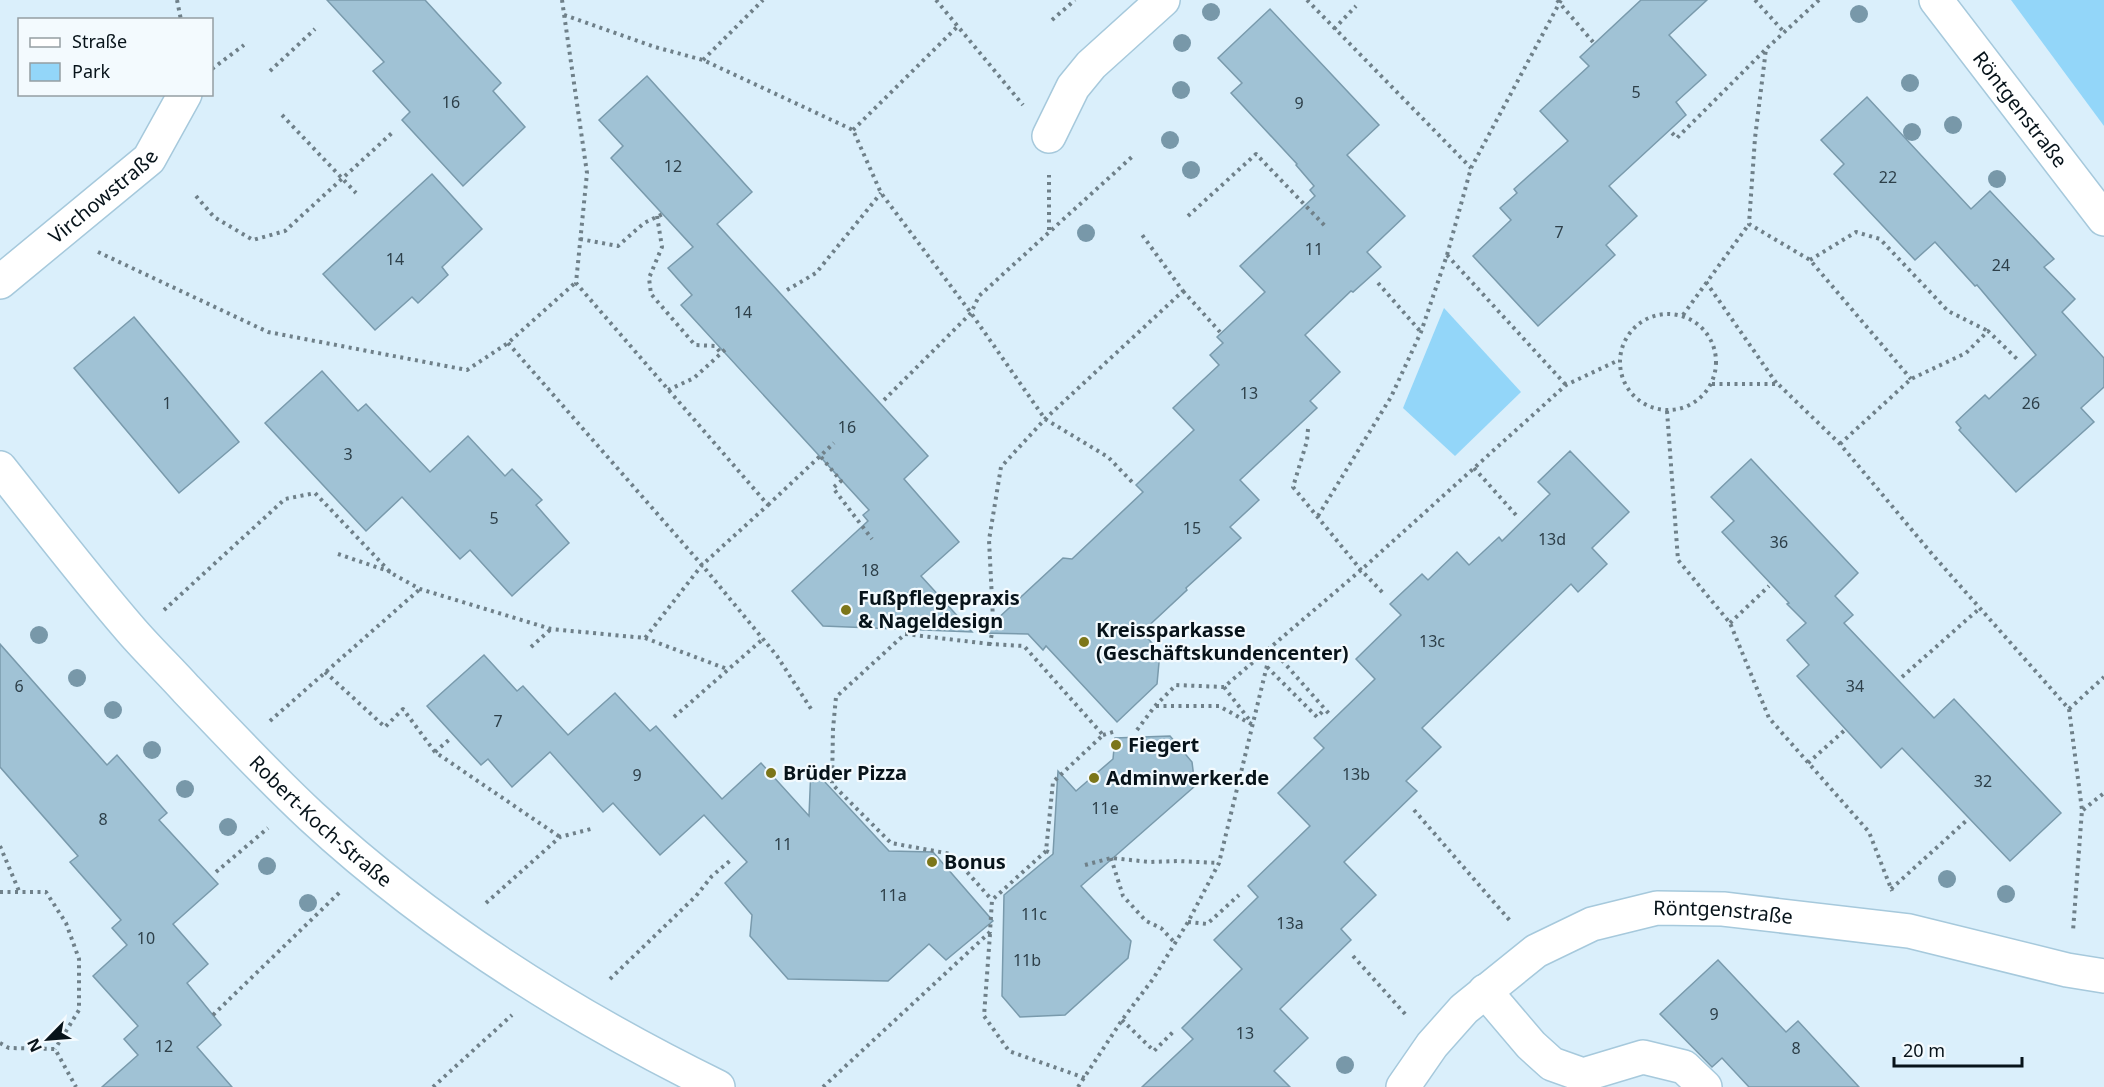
<svg xmlns="http://www.w3.org/2000/svg" width="2104" height="1087" font-family="'Noto Sans',sans-serif">
	<style>
		.green { fill: #93d6f9 }
		.building { fill: #a0c2d5; stroke: #799aac; stroke-width: 1.5 }
		.lines { fill: none; stroke-linecap: round; stroke-linejoin: round }
		.street-casing { stroke: #a6c9dc; stroke-width: 36 }
		.path { stroke: #6f8089; stroke-width: 4; stroke-dasharray: 3 4.5; stroke-linecap: butt }
		.street { stroke: #fff; stroke-width: 33 }
		.tree { fill: #7898a9 }
		.poi-dot { fill: #7c761a; stroke: #f3fafe; stroke-width: 2 }
		.labels { text-anchor: middle; stroke-width: 4.5; stroke-linejoin: round; paint-order: stroke }
		.number-label { font-size: 16px; fill: #2d3f49 }
		.street-label { font-size: 20px; fill: #07131a; stroke: #f3fafe }
		.poi-label { font-size: 20px; font-weight: bold; fill: #07131a; stroke: #f3fafe; text-anchor: start }
	</style>
	<rect width="100%" height="100%" fill="#daeffb"/>
	<g class="green">
		<polygon points="2011,0 2104,0 2104,126"/>
		<polygon points="1444,308 1521,392 1455,456 1403,408"/>
	</g>
	<g class="building">
		<polygon points="327,0 425,0 501,83 493,91 525,127 463,186 402,120 410,112 373,71 384,62"/>
		<polygon points="1641,0 1707,0 1669,35 1706,75 1676,102 1686,115 1609,186 1637,216 1606,245 1615,255 1538,326 1473,256 1511,220 1500,208 1517,193 1514,189 1568,141 1540,111 1589,66 1580,57"/>
		<polygon points="1270,9 1379,125 1347,155 1405,216 1367,252 1381,267 1353,292 1351,291 1305,335 1340,372 1310,401 1317,408 1240,480 1259,500 1230,527 1241,538 1186,588 1187,590 1142,632 1160,652 1157,684 1117,722 1046,646 1043,650 1028,634 982,633 1063,558 1072,559 1143,492 1136,485 1194,430 1173,408 1219,365 1210,355 1223,343 1217,337 1265,292 1240,266 1315,196 1310,190 1314,186 1296,165 1297,164 1231,93 1242,83 1218,58"/>
		<polygon points="647,76 752,192 717,224 928,456 904,479 959,542 921,576 972,632 823,626 792,591 868,521 863,515 869,510 681,305 692,295 668,268 693,247 611,158 623,146 599,120"/>
		<polygon points="1867,97 1971,209 1990,191 2054,259 2044,267 2075,299 2062,312 2104,358 2104,387 2081,408 2094,422 2016,492 1959,430 1961,428 1956,422 1985,395 1989,399 2036,355 1977,285 1975,286 1935,242 1915,260 1834,174 1844,164 1821,140"/>
		<polygon points="432,174 482,229 442,267 448,275 418,303 412,297 375,330 323,274"/>
		<polygon points="134,317 239,442 179,493 74,368"/>
		<polygon points="322,371 358,411 366,404 430,472 468,436 505,476 512,469 542,500 536,505 569,543 512,596 470,550 460,559 402,497 366,531 265,423"/>
		<polygon points="1570,451 1629,512 1592,548 1607,564 1578,592 1571,584 1422,728 1441,747 1406,781 1417,791 1344,862 1376,895 1341,929 1351,940 1280,1009 1308,1038 1274,1071 1290,1087 1142,1087 1193,1039 1182,1028 1242,969 1214,940 1258,897 1248,886 1310,826 1278,793 1324,748 1314,738 1375,679 1356,659 1401,615 1390,604 1422,574 1428,580 1457,552 1469,565 1499,537 1502,541 1550,494 1538,482"/>
		<polygon points="1751,459 1858,573 1835,596 1853,615 1844,623 1934,718 1954,699 2061,813 2010,861 1902,748 1881,768 1797,676 1809,665 1787,640 1806,623 1787,604 1789,603 1722,532 1734,521 1711,497"/>
		<polygon points="0,644 107,765 117,755 167,813 159,820 218,884 173,924 208,964 187,983 221,1025 197,1047 232,1087 102,1087 138,1055 124,1039 138,1026 93,976 127,945 112,928 121,920 70,862 78,856 0,767"/>
		<polygon points="484,655 517,691 523,686 568,735 615,693 650,731 656,726 722,799 761,763 809,816 811,767 889,851 933,852 993,921 946,960 929,944 888,981 788,979 750,936 752,915 725,883 747,862 704,815 660,855 613,803 603,812 550,752 512,787 488,759 481,765 427,706"/>
		<polygon points="1170,736 1192,762 1195,786 1081,886 1131,941 1128,958 1065,1015 1020,1017 1002,996 1004,895 1053,854 1058,771 1076,791 1113,759 1115,738"/>
		<polygon points="1718,960 1786,1032 1798,1021 1859,1087 1749,1087 1722,1058 1712,1067 1660,1014"/>
	</g>
	<g class="lines">
		<defs>
			<g id="street">
				<path id="s1" d="M1936,0L2104,219"/>
				<polyline points="1049,136 1073,87 1091,65 1163,0"/>
				<path id="s2" d="M0,282L149,159L185,94"/>
				<path id="s3" d="M0,468C43,522 85,577 130,629C148,650 168,669 186,689C227,732 267,775 311,816C431,927 571,1015 718,1087"/>
				<polyline points="1485,991 1531,1045 1552,1064 1583,1075 1643,1057 1684,1067 1705,1087"/>
				<path id="s4" d="M1403,1087L1432,1045L1464,1009L1536,951L1592,924L1657,908L1723,909L1909,931L2067,970L2104,976"/>
			</g>
		</defs>
		<use href="#street" class="street-casing"/>
		<g class="path">
			<polyline points="177,0 181,20"/>
			<polyline points="936,0 1023,105"/>
			<polyline points="1307,0 1471,168"/>
			<polyline points="1557,0 1593,42"/>
			<polyline points="1755,0 1784,32"/>
			<polyline points="1819,0 1766,49 1755,138 1749,224 1810,260 1911,379"/>
			<polyline points="564,15 655,47 703,60 853,130 881,193 971,313 1045,419 1108,457 1133,483"/>
			<polyline points="1052,20 1075,0"/>
			<polyline points="1334,29 1356,6"/>
			<polyline points="703,60 763,0"/>
			<polyline points="212,69 244,45"/>
			<polyline points="270,71 315,29"/>
			<polyline points="282,115 356,193"/>
			<polyline points="853,130 958,26"/>
			<polyline points="1672,133 1677,138 1766,49"/>
			<polyline points="196,196 214,217 253,240 285,231 393,132"/>
			<polyline points="657,216 662,247 649,278 651,294 695,345 715,346 721,353"/>
			<polyline points="1188,216 1256,154 1326,227"/>
			<polyline points="1049,230 1049,175"/>
			<polyline points="580,239 618,246 644,223 665,213"/>
			<polyline points="98,252 268,332 467,370 508,343 575,283"/>
			<polyline points="1447,255 1566,385"/>
			<polyline points="1810,260 1856,232 1880,239 1948,311 1988,331"/>
			<polyline points="1706,282 1777,384"/>
			<polyline points="1378,283 1420,331"/>
			<polyline points="787,290 816,273 881,193"/>
			<polyline points="1183,291 1220,332"/>
			<circle cx="1668" cy="362" r="48"/>
			<polyline points="1683,315 1749,224"/>
			<polyline points="508,343 702,565 777,656 813,712"/>
			<polyline points="1712,384 1778,384 1840,444 1932,554 2069,709 2082,810 2073,931"/>
			<polyline points="668,390 694,378 728,347"/>
			<polyline points="884,400 971,313 979,296 1134,155"/>
			<polyline points="1667,411 1678,560 1730,623 1769,718 1869,832 1892,891"/>
			<polyline points="1308,429 1307,441 1293,487 1361,570 1384,594"/>
			<polyline points="1840,444 1911,379 1966,353 1988,331 2018,360"/>
			<polyline points="821,457 841,481 833,488 872,539"/>
			<polyline points="1474,468 1516,515"/>
			<polyline points="768,505 834,443"/>
			<polyline points="1318,516 1391,397 1421,332 1447,255 1471,168 1561,0"/>
			<polyline points="338,554 391,572"/>
			<polyline points="164,610 285,499 315,493 391,573 420,589 551,629 645,638 702,565 768,505 576,283 587,173 562,0"/>
			<polyline points="993,619 989,540 1001,467 1045,419 1183,291 1140,232"/>
			<polyline points="1730,623 1769,586"/>
			<polyline points="645,638 727,669"/>
			<polyline points="990,644 905,634 836,697 833,729 832,784 891,843 951,854 992,900"/>
			<polyline points="531,647 551,629"/>
			<polyline points="1272,649 1331,716"/>
			<polyline points="1267,667 1317,717 1325,709"/>
			<polyline points="325,672 385,727 403,709 435,752 560,837"/>
			<polyline points="1902,677 1980,608"/>
			<polyline points="1224,687 1251,722"/>
			<polyline points="1156,706 1219,706 1253,725"/>
			<polyline points="2069,709 2104,677"/>
			<polyline points="674,717 763,639"/>
			<polyline points="270,721 420,589"/>
			<polyline points="1137,730 1155,706 1176,685 1224,687 1361,570 1566,385 1619,360"/>
			<polyline points="1103,735 1116,731"/>
			<polyline points="435,752 451,738"/>
			<polyline points="1808,763 1846,729"/>
			<polyline points="1414,810 1512,923"/>
			<polyline points="2083,810 2104,793"/>
			<polyline points="0,846 19,891"/>
			<polyline points="1046,851 1053,854"/>
			<polyline points="1111,858 1123,896 1146,921 1161,928 1175,943"/>
			<polyline points="1085,865 1111,858 1150,862 1178,861 1219,863"/>
			<polyline points="216,872 268,828"/>
			<polyline points="1891,889 1966,821"/>
			<polyline points="0,892 46,892 66,923 79,959 79,1010 55,1049"/>
			<polyline points="486,903 560,837 591,829"/>
			<polyline points="1188,922 1207,924 1239,895"/>
			<polyline points="990,934 984,1016 1009,1051 1085,1078"/>
			<polyline points="1353,956 1406,1015"/>
			<polyline points="610,979 696,896 712,876 732,859"/>
			<polyline points="213,1015 340,892"/>
			<polyline points="1122,1020 1154,1051 1173,1032"/>
			<polyline points="0,1043 9,1048 55,1049 76,1087"/>
			<polyline points="433,1087 512,1015"/>
			<polyline points="823,1087 990,932 992,900 1046,851 1053,782 1103,735 1024,646 990,644 992,633"/>
			<polyline points="1078,1087 1122,1020 1153,979 1188,922 1219,863 1271,649"/>
		</g>
		<use href="#street" class="street"/>
	</g>
	<g class="tree">
		<circle cx="1211" cy="12" r="9"/>
		<circle cx="1859" cy="14" r="9"/>
		<circle cx="1182" cy="43" r="9"/>
		<circle cx="1910" cy="83" r="9"/>
		<circle cx="1181" cy="90" r="9"/>
		<circle cx="1953" cy="125" r="9"/>
		<circle cx="1912" cy="132" r="9"/>
		<circle cx="1170" cy="140" r="9"/>
		<circle cx="1191" cy="170" r="9"/>
		<circle cx="1997" cy="179" r="9"/>
		<circle cx="1086" cy="233" r="9"/>
		<circle cx="39" cy="635" r="9"/>
		<circle cx="77" cy="678" r="9"/>
		<circle cx="113" cy="710" r="9"/>
		<circle cx="152" cy="750" r="9"/>
		<circle cx="185" cy="789" r="9"/>
		<circle cx="228" cy="827" r="9"/>
		<circle cx="267" cy="866" r="9"/>
		<circle cx="1947" cy="879" r="9"/>
		<circle cx="2006" cy="894" r="9"/>
		<circle cx="308" cy="903" r="9"/>
		<circle cx="1345" cy="1065" r="9"/>
	</g>
	<g class="poi-dot">
		<circle cx="846" cy="610" r="6"/>
		<circle cx="1084" cy="642" r="6"/>
		<circle cx="1116" cy="745" r="6"/>
		<circle cx="771" cy="773" r="6"/>
		<circle cx="1094" cy="778" r="6"/>
		<circle cx="932" cy="862" r="6"/>
	</g>
	<g class="labels">
		<g class="number-label">
			<text x="1636" y="98">5</text>
			<text x="451" y="108">16</text>
			<text x="1299" y="109">9</text>
			<text x="673" y="172">12</text>
			<text x="1888" y="183">22</text>
			<text x="1559" y="238">7</text>
			<text x="1314" y="255">11</text>
			<text x="395" y="265">14</text>
			<text x="2001" y="271">24</text>
			<text x="743" y="318">14</text>
			<text x="1249" y="399">13</text>
			<text x="167" y="409">1</text>
			<text x="2031" y="409">26</text>
			<text x="847" y="433">16</text>
			<text x="348" y="460">3</text>
			<text x="494" y="524">5</text>
			<text x="1192" y="534">15</text>
			<text x="1552" y="545">13d</text>
			<text x="1779" y="548">36</text>
			<text x="870" y="576">18</text>
			<text x="1432" y="647">13c</text>
			<text x="19" y="692">6</text>
			<text x="1855" y="692">34</text>
			<text x="498" y="727">7</text>
			<text x="1356" y="780">13b</text>
			<text x="637" y="781">9</text>
			<text x="1983" y="787">32</text>
			<text x="1105" y="814">11e</text>
			<text x="103" y="825">8</text>
			<text x="783" y="850">11</text>
			<text x="893" y="901">11a</text>
			<text x="1034" y="920">11c</text>
			<text x="1290" y="929">13a</text>
			<text x="146" y="944">10</text>
			<text x="1027" y="966">11b</text>
			<text x="1714" y="1020">9</text>
			<text x="1245" y="1039">13</text>
			<text x="164" y="1052">12</text>
			<text x="1796" y="1054">8</text>
		</g>
		<g class="street-label">
			<text dy="7" stroke="none"><textPath href="#s1" startOffset="138">Röntgenstraße</textPath></text>
			<text dy="7" stroke="none"><textPath href="#s2" startOffset="134">Virchowstraße</textPath></text>
			<text dy="7" stroke="none"><textPath href="#s3" startOffset="478">Robert-Koch-Straße</textPath></text>
			<text dy="7" stroke="none"><textPath href="#s4" startOffset="387">Röntgenstraße</textPath></text>
		</g>
		<g class="poi-label">
			<text x="858" y="605">Fußpflegepraxis<tspan x="858" dy="23">&amp; Nageldesign</tspan></text>
			<text x="1096" y="637">Kreissparkasse<tspan x="1096" dy="23">(Geschäftskundencenter)</tspan></text>
			<text x="1128" y="752">Fiegert</text>
			<text x="783" y="780">Brüder Pizza</text>
			<text x="1106" y="785">Adminwerker.de</text>
			<text x="944" y="869">Bonus</text>
		</g>
	</g>
	<rect x="18" y="18" width="195" height="78" fill="#f3fafe" stroke="#959ea3" stroke-width="1.5"/>
	<rect x="30" y="38" width="30" height="9" fill="#ffffff" stroke="#959ea3" stroke-width="1.5"/>
	<text x="72" y="48" font-size="18" fill="#07131a">Straße</text>
	<rect x="30" y="63" width="30" height="18" fill="#93d6f9" stroke="#959ea3" stroke-width="1.5"/>
	<text x="72" y="78" font-size="18" fill="#07131a">Park</text>
	<g transform="translate(48 1039) rotate(245)" stroke="#f3fafe" stroke-width="4.5" paint-order="stroke">
	<path d="M0-4.5L10 22L0 15L-10 22Z" fill="#07131a"/>
	<text y="-9" font-size="16" font-weight="bold" text-anchor="middle" fill="#07131a">N</text>
	</g>
	<path d="M1894 1057v9h128v-9" fill="none" stroke="#07131a" stroke-width="3"/>
	<text x="1903" y="1057" font-size="18" fill="#07131a" stroke="#f3fafe" stroke-width="4.5" paint-order="stroke">20 m</text>
</svg>
